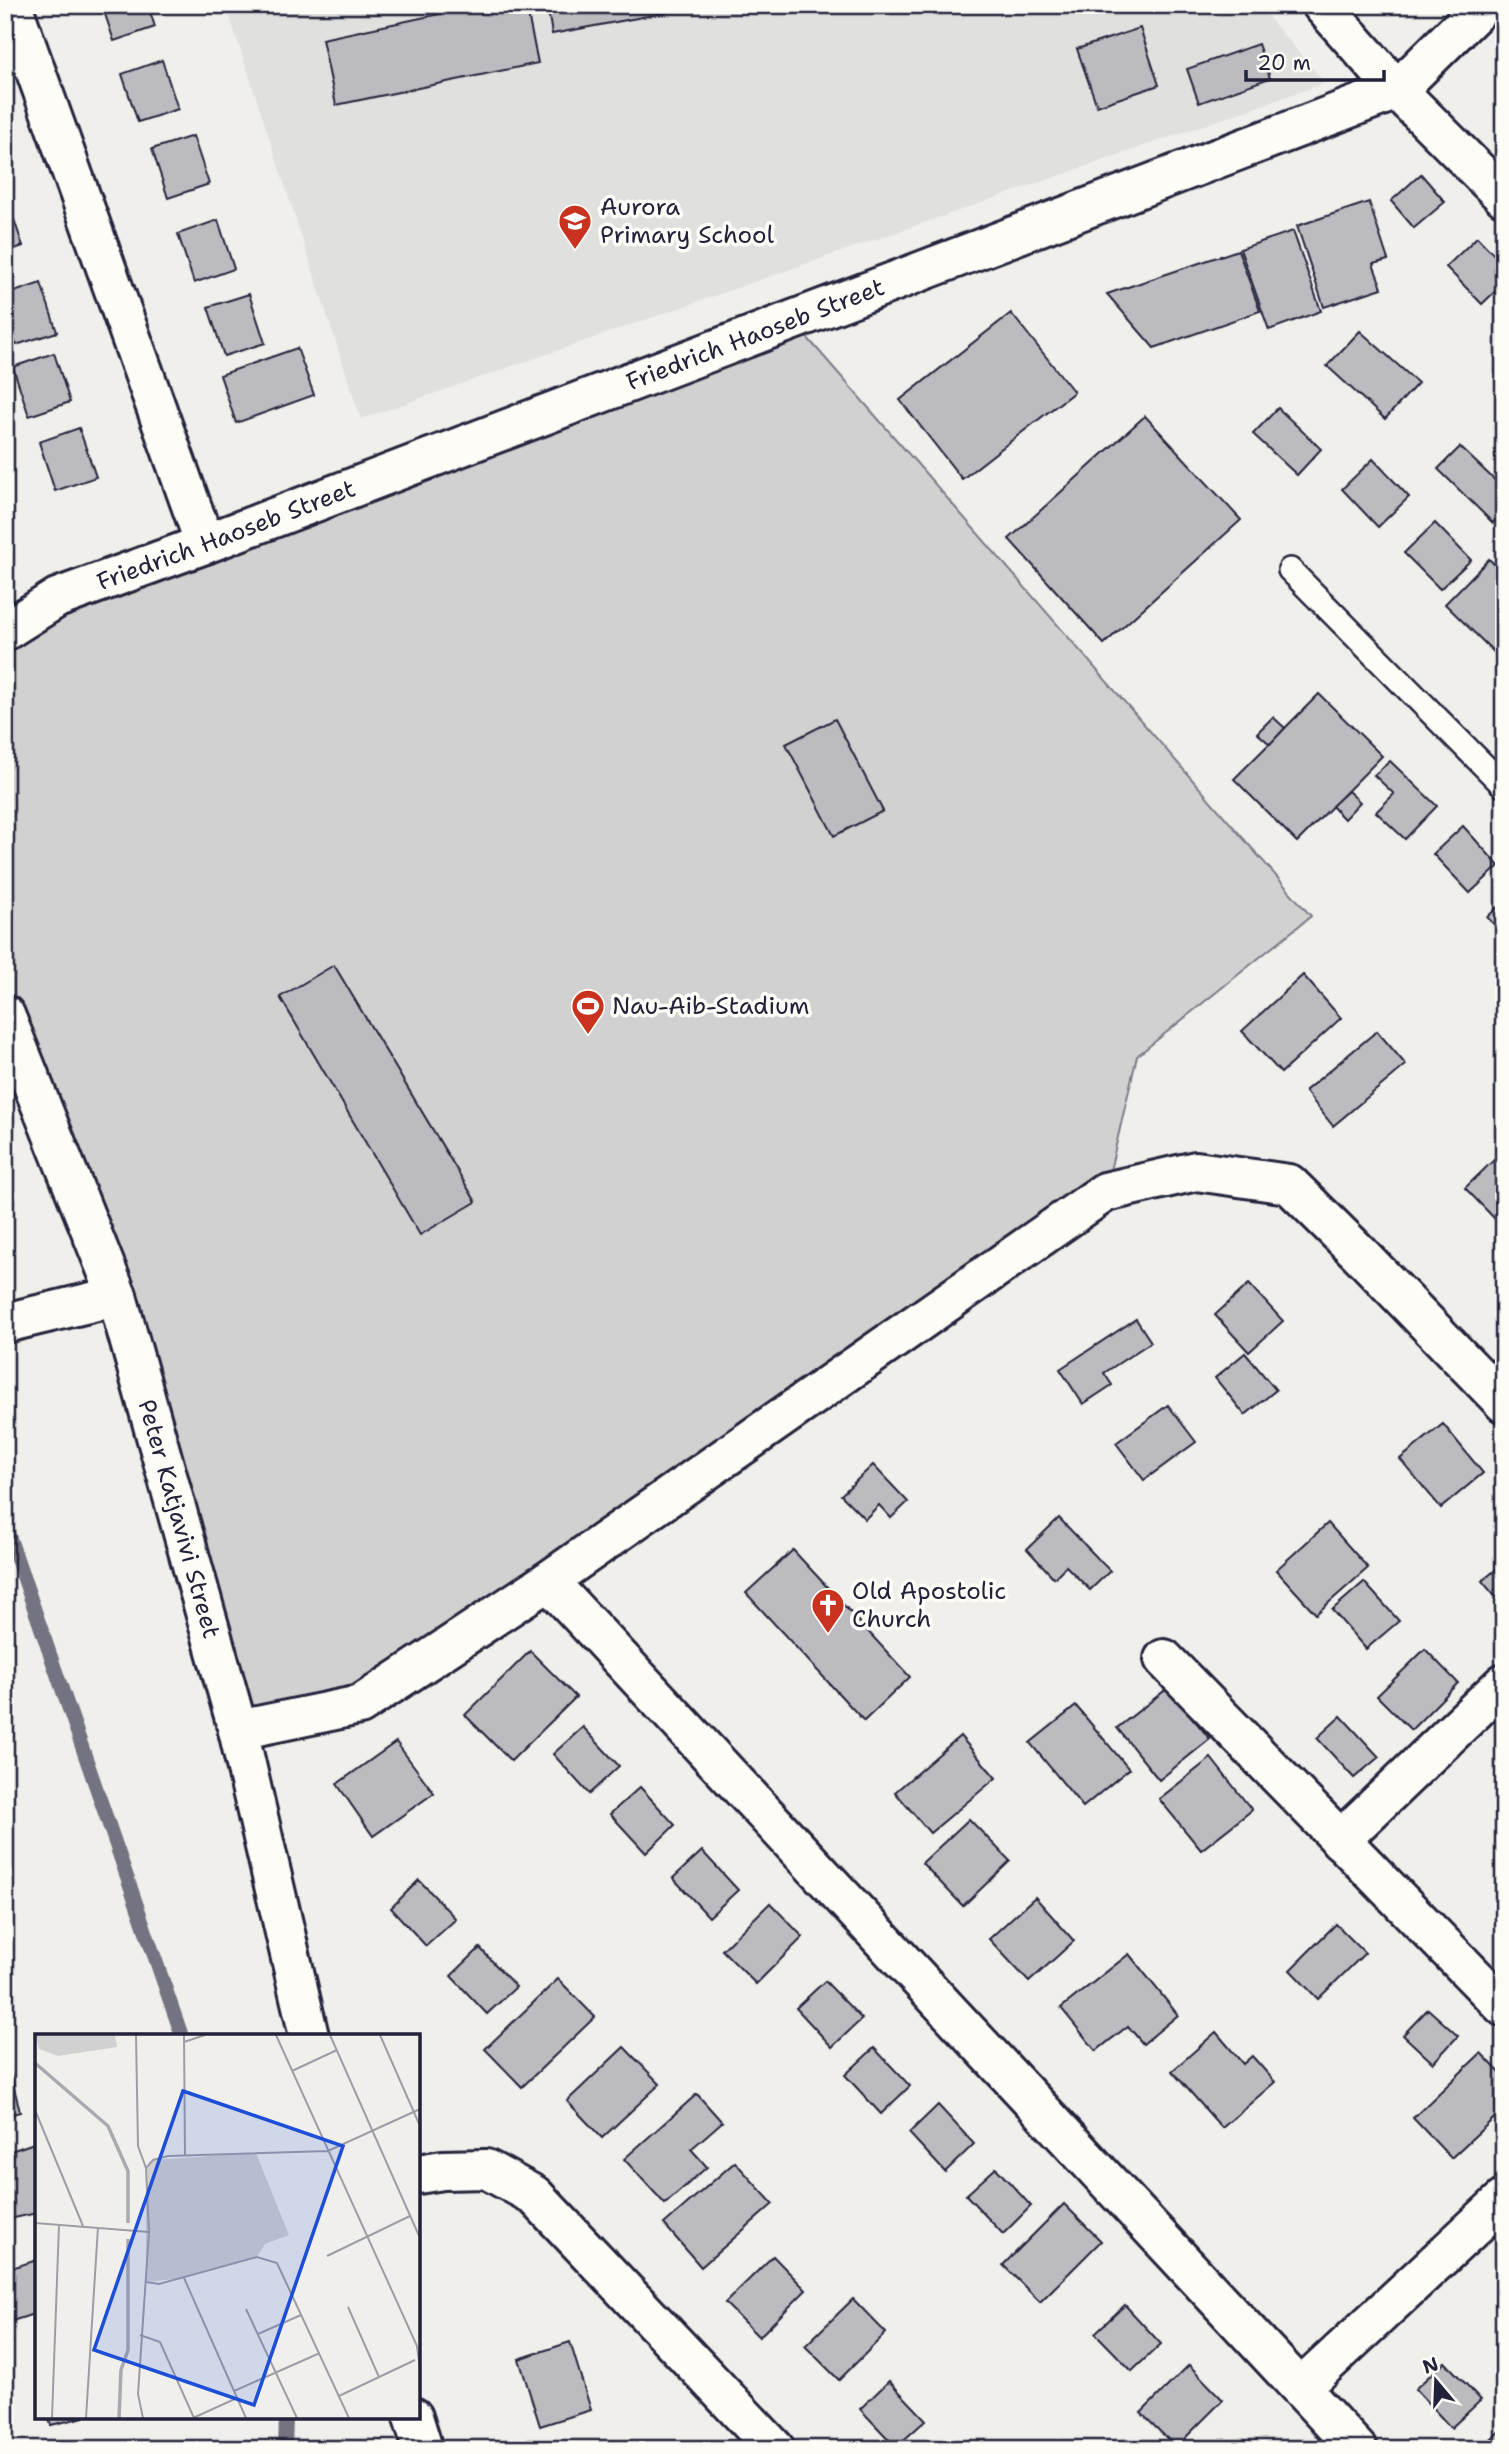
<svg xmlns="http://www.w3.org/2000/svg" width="1509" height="2454" font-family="'Shantell Sans',sans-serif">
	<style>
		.built { fill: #e0e0df }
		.green { fill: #d2d1d1; stroke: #7a7a86; stroke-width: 2 }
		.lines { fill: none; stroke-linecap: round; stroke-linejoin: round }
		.stream { stroke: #737381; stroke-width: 14 }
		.building { fill: #bcbcc0; stroke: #22223b; stroke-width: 2 }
		.service-casing { stroke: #22223b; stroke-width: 28 }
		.minor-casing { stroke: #22223b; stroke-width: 44 }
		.service { stroke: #fdfcf7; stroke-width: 23 }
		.minor { stroke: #fdfcf7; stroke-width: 38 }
		.labels { text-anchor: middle; stroke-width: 7; stroke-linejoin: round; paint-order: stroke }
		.poi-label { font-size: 24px; fill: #22223b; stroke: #fdfcf7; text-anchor: start }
		.street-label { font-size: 24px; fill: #22223b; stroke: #fdfcf7 }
		.inset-river { fill: none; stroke: #a9a9b0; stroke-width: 3.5 }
		.inset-road { fill: none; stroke: #9e9da5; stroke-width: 2 }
		.view { fill: #1d4ed8; fill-opacity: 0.15; stroke: #1d4ed8; stroke-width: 3.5 }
		.inset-edge { fill: none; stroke: #22223b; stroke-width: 3.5 }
	</style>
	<rect width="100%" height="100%" fill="#f0efec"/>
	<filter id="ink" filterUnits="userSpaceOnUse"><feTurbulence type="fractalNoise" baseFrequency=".0143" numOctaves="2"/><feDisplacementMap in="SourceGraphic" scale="14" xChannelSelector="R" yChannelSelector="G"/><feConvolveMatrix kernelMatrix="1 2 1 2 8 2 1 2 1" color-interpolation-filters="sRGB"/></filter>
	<g filter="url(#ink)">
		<polygon class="built" points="226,5 1258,5 1325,83 361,419"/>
		<polygon class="green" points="792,320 1311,916 1137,1056 1105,1192 360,1705 238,1730 5,1015 5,631"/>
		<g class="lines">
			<g class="stream">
				<polyline points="5,1524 182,2036"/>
				<polyline points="285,2449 286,2417"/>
			</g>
		</g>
		<g class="building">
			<polygon points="102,5 148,5 155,27 114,41"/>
			<polygon points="482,5 526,5 538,63 336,105 322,39"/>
			<polygon points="547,5 706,5 552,34"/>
			<polygon points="1140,28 1159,85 1097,106 1077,49"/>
			<polygon points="1258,44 1270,78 1199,103 1187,69"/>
			<polygon points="162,60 178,109 138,122 122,74"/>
			<polygon points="193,136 209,184 168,198 152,149"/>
			<polygon points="1421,174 1445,202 1414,228 1391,201"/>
			<polygon points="5,193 23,246 5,252"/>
			<polygon points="1369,202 1388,260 1373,264 1382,288 1324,307 1297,226"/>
			<polygon points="218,220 234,269 194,283 178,234"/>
			<polygon points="1293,231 1321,311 1269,330 1240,249"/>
			<polygon points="1477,237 1504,265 1504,283 1482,304 1446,267"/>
			<polygon points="1238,250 1260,311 1154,348 1107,294"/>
			<polygon points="41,283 57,332 16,345 5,313 5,295"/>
			<polygon points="249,294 265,343 224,356 208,307"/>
			<polygon points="1011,313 1074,392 962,479 900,400"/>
			<polygon points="1360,331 1418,383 1385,419 1327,366"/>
			<polygon points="297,348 314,395 236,423 220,375"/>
			<polygon points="54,353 70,402 29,416 13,367"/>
			<polygon points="1278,408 1321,449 1297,475 1253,434"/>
			<polygon points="1145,416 1241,520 1104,644 1009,539"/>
			<polygon points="79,428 96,477 55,491 39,442"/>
			<polygon points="1460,447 1504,489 1504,512 1493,523 1438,469"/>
			<polygon points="1373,459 1409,497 1378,527 1342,489"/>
			<polygon points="1435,523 1471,560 1440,589 1404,553"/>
			<polygon points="1489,559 1504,574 1504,656 1501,659 1445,604"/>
			<polygon points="1319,694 1382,756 1297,842 1234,779"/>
			<polygon points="1273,717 1285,728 1270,744 1257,733"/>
			<polygon points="835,719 883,811 834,836 786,744"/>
			<polygon points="1390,761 1437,806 1405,839 1376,812 1394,794 1374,775"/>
			<polygon points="1348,791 1360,802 1344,819 1332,806"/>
			<polygon points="1463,826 1499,866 1470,893 1433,854"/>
			<polygon points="1504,902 1504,935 1487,917"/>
			<polygon points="334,965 476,1202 420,1235 280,997"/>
			<polygon points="1303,975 1341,1018 1281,1073 1242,1031"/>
			<polygon points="1377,1031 1406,1065 1333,1126 1305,1091"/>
			<polygon points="1504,1150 1504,1214 1497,1221 1465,1188"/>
			<polygon points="1249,1284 1283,1321 1249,1352 1215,1315"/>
			<polygon points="1136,1319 1151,1342 1104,1373 1112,1385 1083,1404 1060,1369"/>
			<polygon points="1245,1353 1276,1390 1245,1415 1215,1378"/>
			<polygon points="1168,1405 1196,1442 1144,1480 1116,1443"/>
			<polygon points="1443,1424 1483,1473 1441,1508 1400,1459"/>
			<polygon points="873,1465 908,1502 891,1518 879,1505 865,1519 841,1495"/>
			<polygon points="1059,1518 1110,1571 1090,1590 1066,1566 1054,1578 1027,1549"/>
			<polygon points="1328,1523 1368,1568 1316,1614 1276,1570"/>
			<polygon points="793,1550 910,1677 864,1721 746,1593"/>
			<polygon points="1504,1563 1504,1607 1482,1581"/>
			<polygon points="1364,1582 1399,1621 1366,1649 1332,1610"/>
			<polygon points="1425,1649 1458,1683 1411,1730 1377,1696"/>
			<polygon points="530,1651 576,1697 511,1761 465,1715"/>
			<polygon points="1168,1688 1210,1739 1159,1780 1117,1728"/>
			<polygon points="1076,1706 1129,1769 1083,1807 1030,1743"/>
			<polygon points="1341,1716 1379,1757 1354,1778 1317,1738"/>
			<polygon points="583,1727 619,1766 589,1794 553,1754"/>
			<polygon points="960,1736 996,1778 930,1833 895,1792"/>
			<polygon points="396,1742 434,1793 373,1836 337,1784"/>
			<polygon points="1211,1758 1252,1810 1201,1850 1159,1799"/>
			<polygon points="640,1787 675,1825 646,1853 610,1814"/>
			<polygon points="969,1819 1010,1861 963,1906 922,1863"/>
			<polygon points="702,1851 738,1890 709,1917 673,1878"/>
			<polygon points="419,1880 456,1919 426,1946 391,1908"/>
			<polygon points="1035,1897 1074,1941 1029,1982 989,1939"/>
			<polygon points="770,1903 803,1937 756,1984 722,1950"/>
			<polygon points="1336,1924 1365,1953 1318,1999 1290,1970"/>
			<polygon points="480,1948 516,1987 487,2014 451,1976"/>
			<polygon points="1129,1954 1178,2015 1143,2044 1128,2026 1096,2051 1061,2008"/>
			<polygon points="558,1979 595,2017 522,2087 485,2049"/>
			<polygon points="825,1981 862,2019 832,2047 796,2008"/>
			<polygon points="1428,2009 1458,2036 1433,2063 1403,2035"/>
			<polygon points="1216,2032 1243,2064 1252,2056 1275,2082 1222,2128 1172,2071"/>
			<polygon points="624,2047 660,2084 602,2138 567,2101"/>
			<polygon points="874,2048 910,2086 881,2114 845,2075"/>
			<polygon points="5,2050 20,2112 5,2116"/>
			<polygon points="1481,2053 1504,2077 1504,2109 1451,2158 1413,2118"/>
			<polygon points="697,2094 722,2122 691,2149 707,2167 665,2204 624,2159"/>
			<polygon points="938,2105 974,2144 945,2172 909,2133"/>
			<polygon points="37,2142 37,2213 5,2220 5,2153"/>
			<polygon points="735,2162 773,2204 701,2267 664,2224"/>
			<polygon points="996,2168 1031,2206 1003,2234 966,2195"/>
			<polygon points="1064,2204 1101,2241 1040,2302 1003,2265"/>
			<polygon points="773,2256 806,2290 759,2337 725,2303"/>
			<polygon points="37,2260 37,2313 9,2322 5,2309 5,2270"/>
			<polygon points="853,2299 886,2333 839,2380 805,2346"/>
			<polygon points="1125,2305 1161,2344 1132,2371 1095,2333"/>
			<polygon points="570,2342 591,2410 540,2426 519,2359"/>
			<polygon points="1445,2362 1481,2400 1451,2428 1415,2389"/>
			<polygon points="1189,2365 1223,2400 1176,2447 1141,2413"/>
			<polygon points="889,2381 926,2420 896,2447 860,2409"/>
			<polygon points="48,2417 84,2417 51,2425"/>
			<polygon points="1504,2427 1504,2449 1480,2449"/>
		</g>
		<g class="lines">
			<defs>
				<polyline id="service" points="1290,570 1504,786"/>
				<g id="minor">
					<polyline points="12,5 205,544"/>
					<polyline points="1322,5 1397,90 1504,197"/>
					<path id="s1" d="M5,631L57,598L205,544L1397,90L1483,5"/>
					<path id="s2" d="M5,1015L117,1296L238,1730L309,2036"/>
					<polyline points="5,1323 117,1296"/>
					<polyline points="548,1581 1357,2449"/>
					<polyline points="1164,1659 1504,2007"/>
					<polyline points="238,1730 360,1705 548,1581 1105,1192 1196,1171 1289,1184 1360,1254 1504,1403"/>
					<polyline points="1340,1840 1504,1683"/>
					<polyline points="418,2174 443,2170 486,2169 534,2195 775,2449"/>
					<polyline points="1301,2388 1504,2199"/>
					<polyline points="413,2417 423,2449"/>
				</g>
			</defs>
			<use href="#service" class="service-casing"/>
			<use href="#minor" class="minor-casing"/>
			<use href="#service" class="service"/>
			<use href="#minor" class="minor"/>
		</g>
	</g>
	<defs>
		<symbol id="school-pin" viewBox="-11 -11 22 30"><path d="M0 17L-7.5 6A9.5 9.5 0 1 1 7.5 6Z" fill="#c8321e" stroke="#fdfcf7"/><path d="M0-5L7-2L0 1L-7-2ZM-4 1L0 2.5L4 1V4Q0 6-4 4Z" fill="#fff"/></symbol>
		<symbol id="stadium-pin" viewBox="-11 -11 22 30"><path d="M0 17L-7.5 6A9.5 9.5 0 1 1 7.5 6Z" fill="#c8321e" stroke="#fdfcf7"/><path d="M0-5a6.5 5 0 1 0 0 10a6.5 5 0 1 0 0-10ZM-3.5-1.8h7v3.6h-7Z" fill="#fff"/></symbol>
		<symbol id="church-pin" viewBox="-11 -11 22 30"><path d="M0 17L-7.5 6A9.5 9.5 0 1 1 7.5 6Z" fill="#c8321e" stroke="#fdfcf7"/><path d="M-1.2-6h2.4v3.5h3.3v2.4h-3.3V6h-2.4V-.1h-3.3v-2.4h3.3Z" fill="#fff"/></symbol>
	</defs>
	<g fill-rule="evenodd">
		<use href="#school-pin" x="556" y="202" width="38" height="52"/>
		<use href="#stadium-pin" x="569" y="987" width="38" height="52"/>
		<use href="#church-pin" x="809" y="1586" width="38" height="52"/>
	</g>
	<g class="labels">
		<g class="poi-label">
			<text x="600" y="215">Aurora<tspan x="600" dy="28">Primary School</tspan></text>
			<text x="612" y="1014">Nau-Aib-Stadium</text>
			<text x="852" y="1599">Old Apostolic<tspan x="852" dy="28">Church</tspan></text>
		</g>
		<g class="street-label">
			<text dy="8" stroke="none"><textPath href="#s1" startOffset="808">Friedrich Haoseb Street</textPath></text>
			<text dy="8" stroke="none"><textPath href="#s1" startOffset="242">Friedrich Haoseb Street</textPath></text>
			<text dy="8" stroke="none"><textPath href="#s2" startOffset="534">Peter Katjavivi Street</textPath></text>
		</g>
	</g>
	<g transform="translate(35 2034)">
		<rect width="385" height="385" fill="#f0efec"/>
		<path d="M0,1H80L82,13L23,22L4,15ZM221,119L254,201L230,210L222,223L149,244L111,248V134L118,126Z" fill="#d2d1d1"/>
		<path class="inset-river" d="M0,29L73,92L93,137V189M84,384L86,336L93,316V205"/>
		<path class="inset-road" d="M101,1L103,112L111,134L114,198L103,360L108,384M149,1L150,122M241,1L382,312L385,335M295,1L385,204M345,1L385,92M149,8L170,1M257,37L302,16M0,76L48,192M111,134L118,126L133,122L293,117L385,75M0,189L114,198M292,222L375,182M149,244L211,384M111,248L124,250L222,223L242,229L314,384M313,273L344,343M211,275L262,384M223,300L266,281M105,301L125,308L159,384M199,357L285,319M304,362L380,326M17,384L24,191M51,384L63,193M158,384L202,364"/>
		<path class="view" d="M148,57L308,112L219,371L59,316Z"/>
		<rect width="385" height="385" class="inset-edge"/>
	</g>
	<rect width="1509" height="2454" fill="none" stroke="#fdfcf7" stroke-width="28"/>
	<rect x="14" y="14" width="1481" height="2426" fill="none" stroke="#22223b" stroke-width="2.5" filter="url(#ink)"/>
	<g transform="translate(1436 2381) rotate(341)" stroke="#fdfcf7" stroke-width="5" paint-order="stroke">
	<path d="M0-5L12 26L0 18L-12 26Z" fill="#22223b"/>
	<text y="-10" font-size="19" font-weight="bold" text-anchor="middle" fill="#22223b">N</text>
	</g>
	<path d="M1246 70v10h138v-10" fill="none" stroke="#22223b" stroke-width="3.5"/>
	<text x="1257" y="70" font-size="21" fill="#22223b" stroke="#fdfcf7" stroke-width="5" paint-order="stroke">20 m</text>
</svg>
